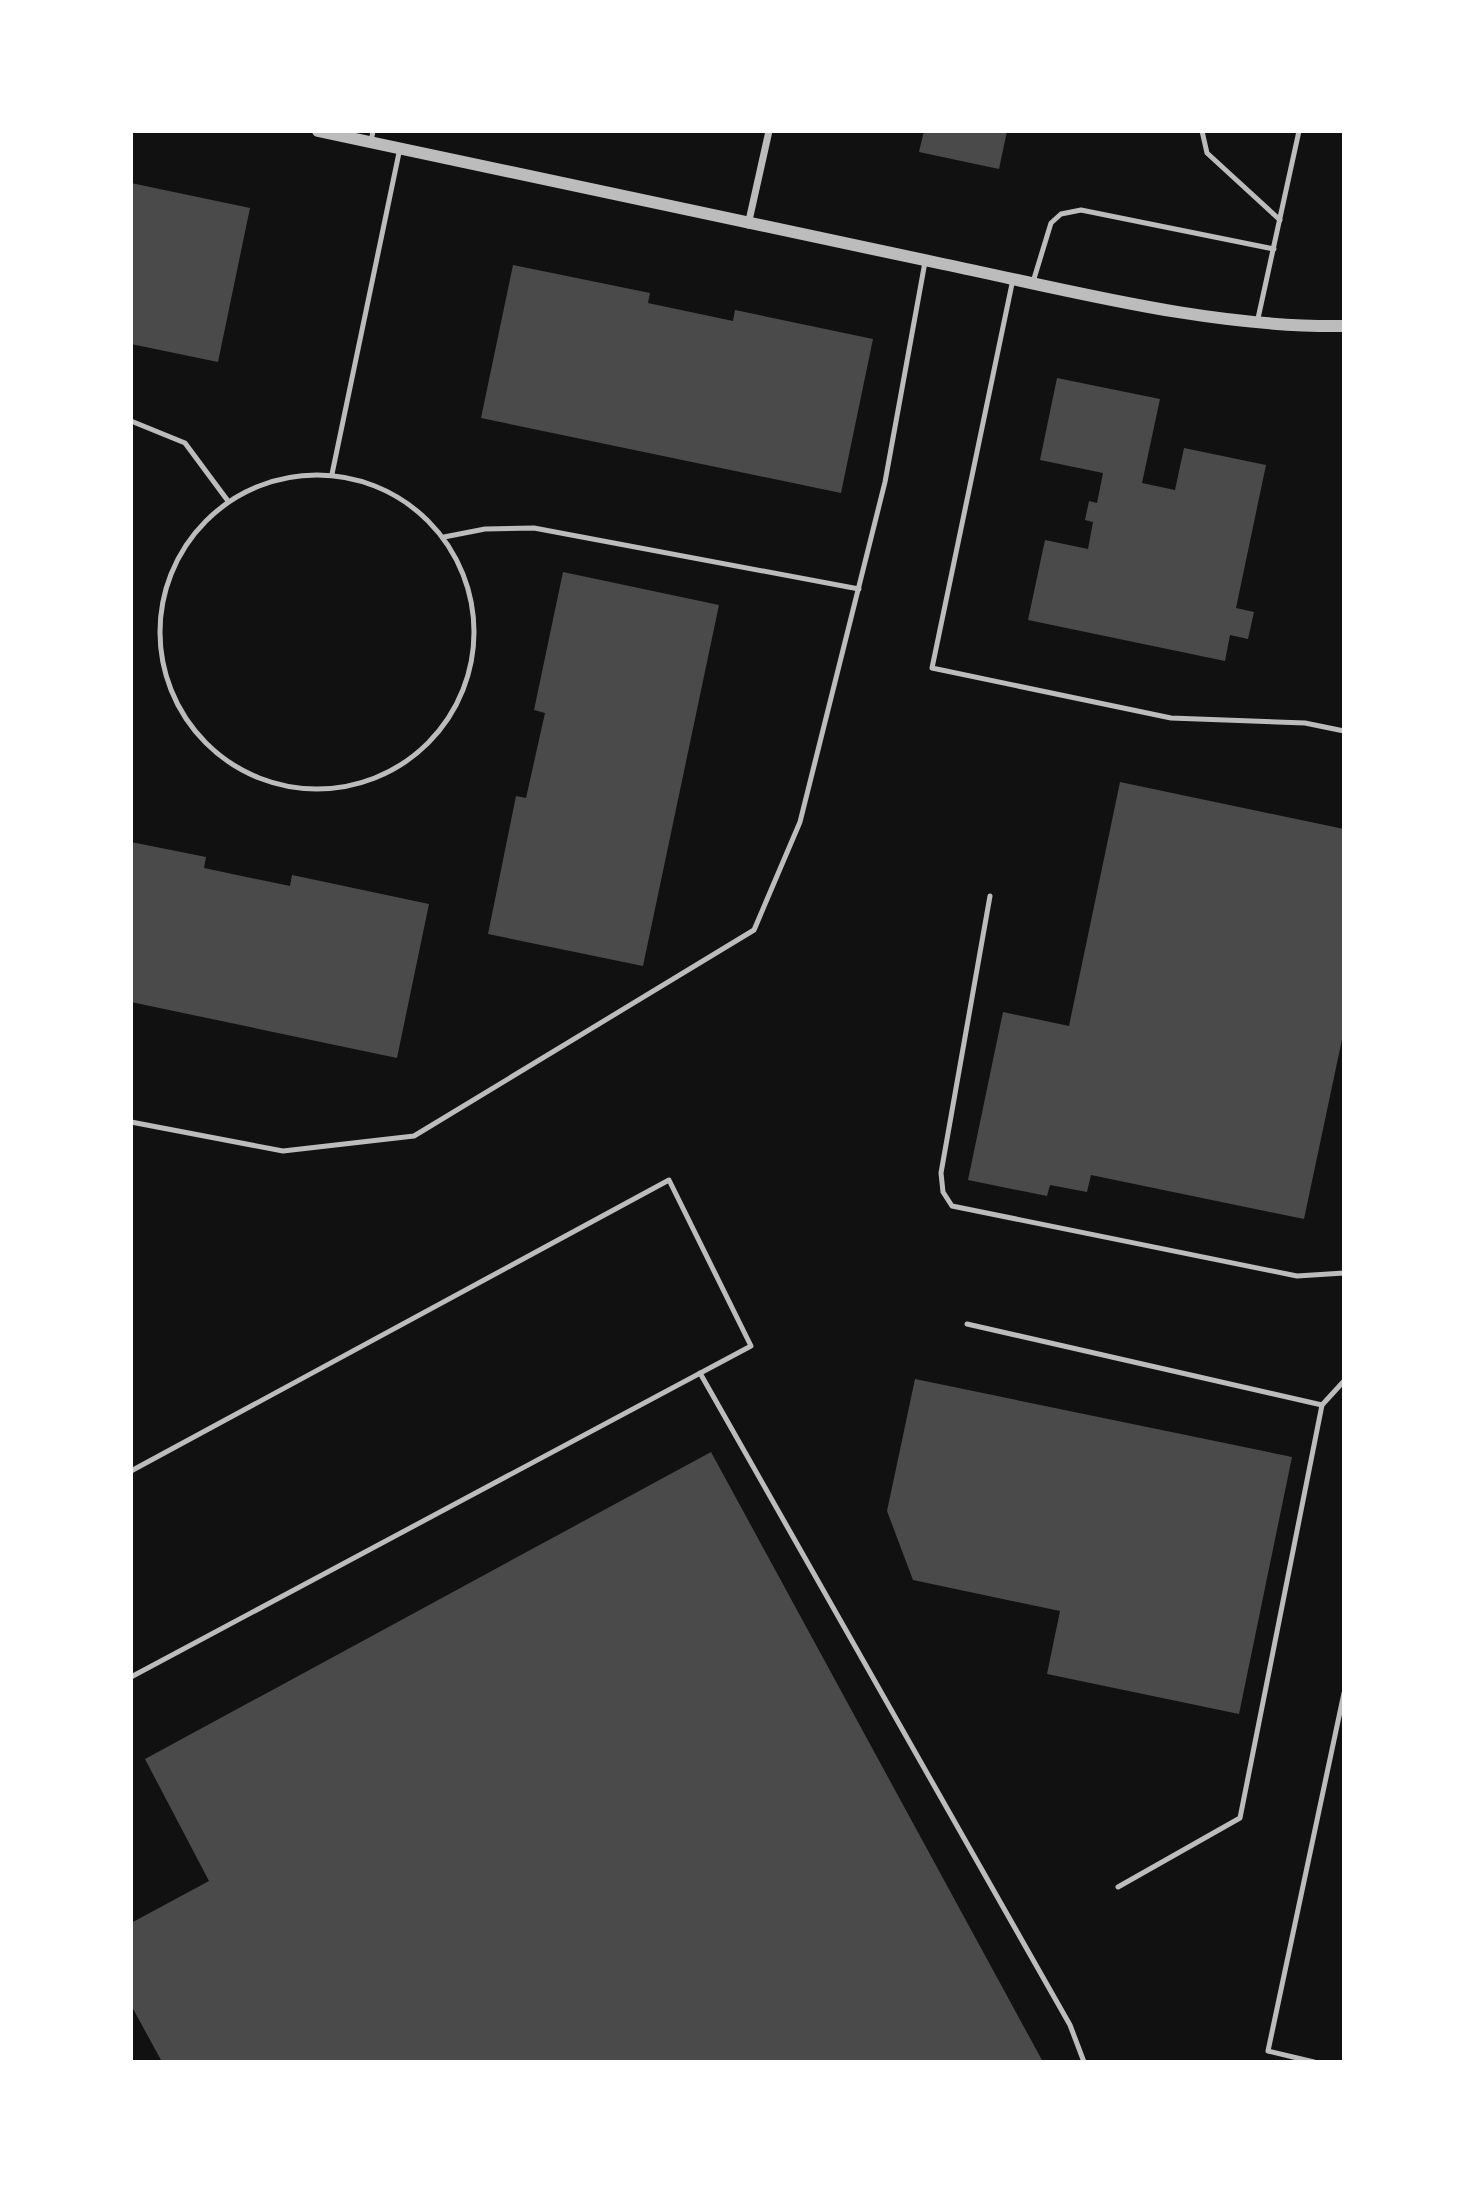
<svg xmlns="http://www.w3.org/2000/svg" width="1475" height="2193" font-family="Quicksand,sans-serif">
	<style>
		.building { fill: #4a4a4a }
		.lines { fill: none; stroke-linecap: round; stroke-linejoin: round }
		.service { stroke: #bcbcbc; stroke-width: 5 }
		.minor { stroke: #bcbcbc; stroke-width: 7 }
		.tertiary { stroke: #bcbcbc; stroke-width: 12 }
	</style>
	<rect width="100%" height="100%" fill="#111"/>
	<g class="building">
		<polygon points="924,131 1007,131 999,169 919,152"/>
		<polygon points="131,183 250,208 218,362 131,344"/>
		<polygon points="513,265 650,293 648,303 733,321 735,310 873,339 841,493 481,418"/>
		<polygon points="1057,378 1160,399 1142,483 1175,490 1184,448 1266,465 1236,608 1254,612 1248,639 1230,635 1225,661 1028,620 1045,540 1088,549 1093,522 1085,520 1089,501 1097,503 1103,473 1040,460"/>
		<polygon points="563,572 719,605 643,966 488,934 516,796 526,798 545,713 534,710"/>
		<polygon points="1120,782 1344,829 1344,1030 1304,1219 1091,1175 1087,1192 1050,1185 1047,1196 968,1180 1003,1012 1069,1026"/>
		<polygon points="131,842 206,857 204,868 290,886 292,875 429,904 397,1058 131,1002"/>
		<polygon points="915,1379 1292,1457 1239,1714 1047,1674 1060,1611 913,1580 887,1511"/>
		<polygon points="711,1452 1043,2062 162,2062 131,2005 131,1923 209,1881 145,1759"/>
	</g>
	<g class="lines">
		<g class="service">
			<polyline points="1202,131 1207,153 1280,220"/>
			<polyline points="371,142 373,131"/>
			<polyline points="1013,279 932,668 1171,718 1305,723 1344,731"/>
			<polyline points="1033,282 1051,223 1061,214 1081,210 1274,249"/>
			<polyline points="1257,323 1299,131"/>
			<polyline points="131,421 185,443 228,501"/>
			<polyline points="332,474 400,148"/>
			<circle cx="317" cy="632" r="157"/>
			<polyline points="444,537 485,529 534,528 859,589"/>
			<polyline points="990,896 941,1173 943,1192 952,1206 1297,1276 1344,1273"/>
			<polyline points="131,1122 283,1151 414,1136 754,930 800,822 885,482 925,262"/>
			<polyline points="967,1324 1322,1405 1344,1381"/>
			<polyline points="700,1373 1070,2025 1084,2062"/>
			<polyline points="131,1471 669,1180 751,1346 131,1677"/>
			<polyline points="1118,1887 1240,1818 1322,1405"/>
			<polyline points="1314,2062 1268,2051 1344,1693"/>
		</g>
		<polyline class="minor" points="748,225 769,131"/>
		<path class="tertiary" d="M318,131C526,175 734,221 943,264C1073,291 1210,328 1344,326"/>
	</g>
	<rect width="1475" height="2193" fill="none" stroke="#ffffff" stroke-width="266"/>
</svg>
